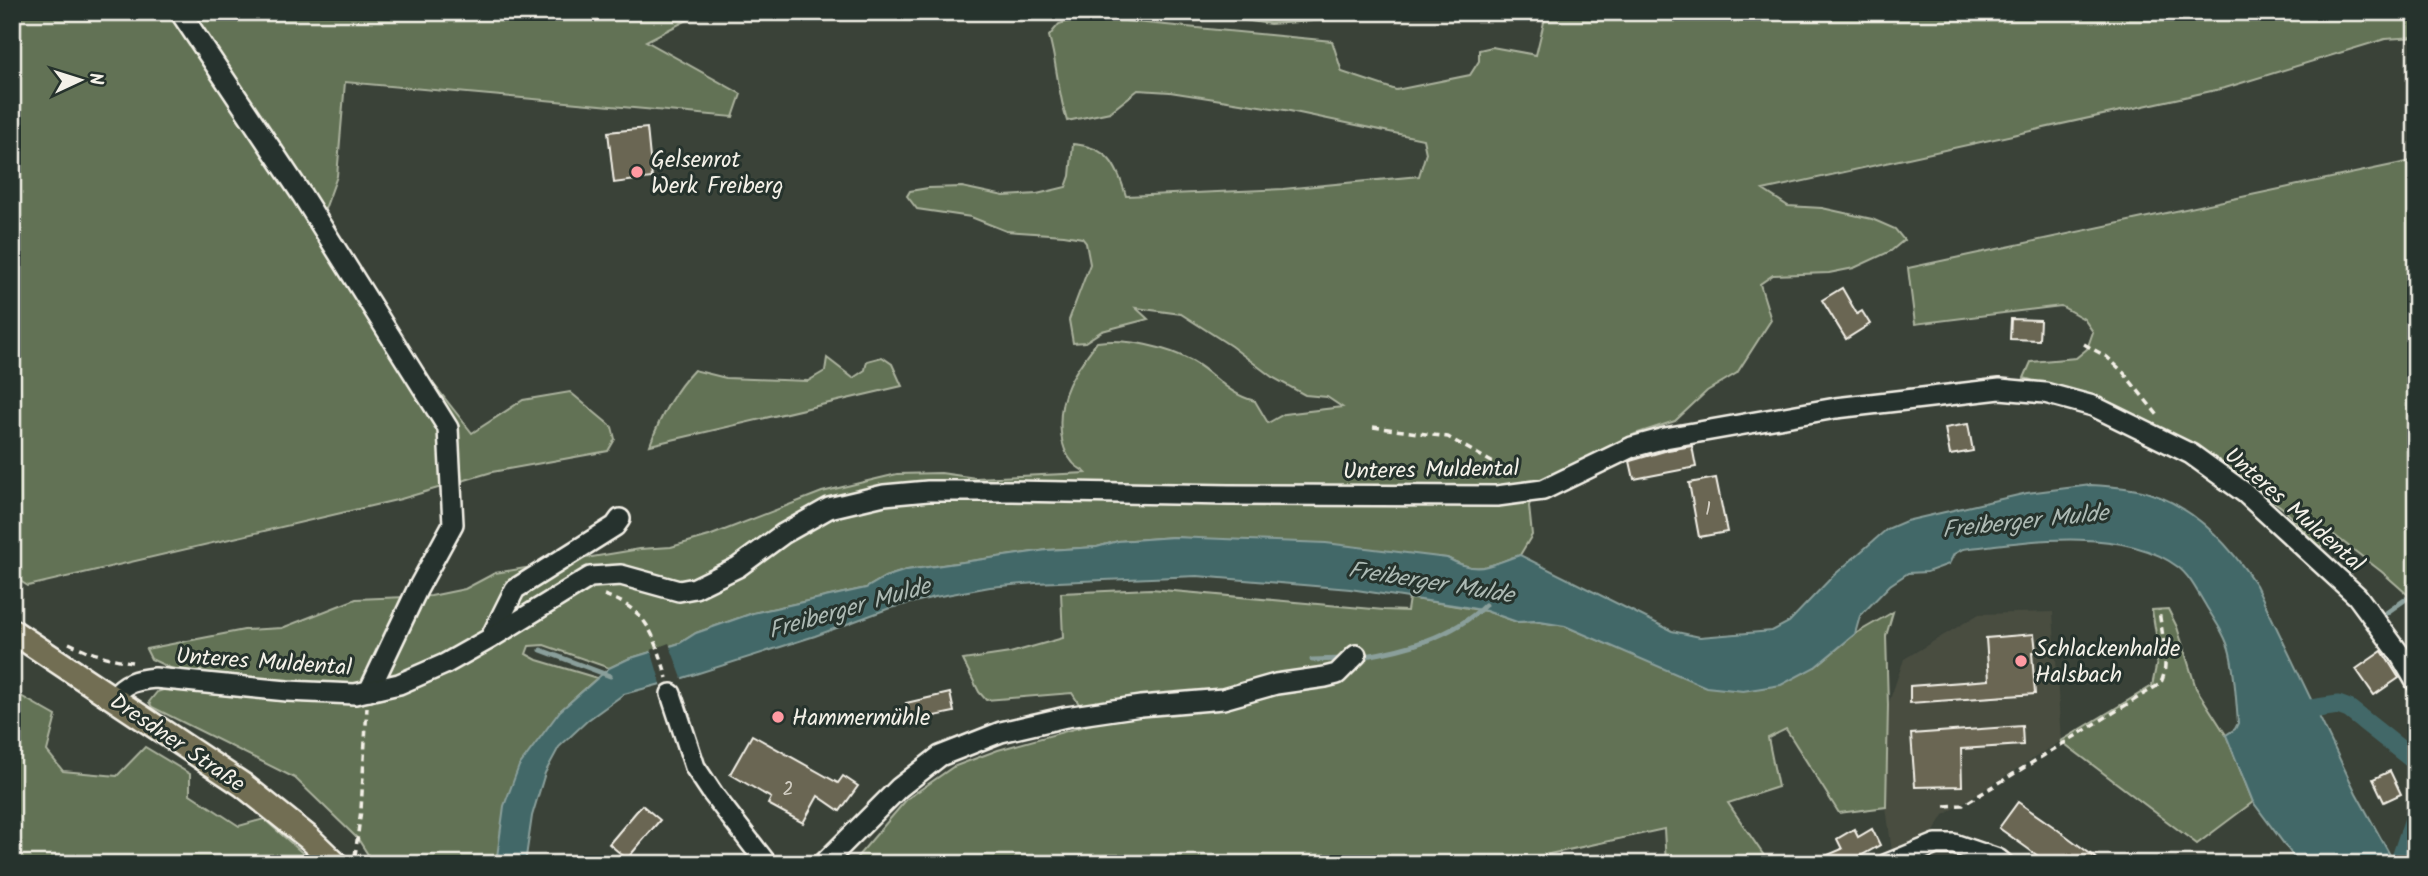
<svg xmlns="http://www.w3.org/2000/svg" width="2428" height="876" font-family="Kalam,sans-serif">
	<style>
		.built { fill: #484d40 }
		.green { fill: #627254; stroke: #abb29e; stroke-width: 2 }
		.water { fill: #436867; stroke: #8a9f9b; stroke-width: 2 }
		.pier { fill: #3a4238 }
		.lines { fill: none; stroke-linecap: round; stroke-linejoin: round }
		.stream { stroke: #8a9f9b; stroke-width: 5 }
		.canal { stroke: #436867; stroke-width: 19 }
		.building { fill: #6a6653; stroke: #f4f1e8; stroke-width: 2 }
		.minor-casing { stroke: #f4f1e8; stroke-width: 24 }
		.major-casing { stroke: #f4f1e8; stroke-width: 28 }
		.path { stroke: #f4f1e8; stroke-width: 3.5; stroke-dasharray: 7 5; stroke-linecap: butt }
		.minor { stroke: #26332d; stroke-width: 19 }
		.major { stroke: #726e52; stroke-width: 23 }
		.poi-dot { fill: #ff9aa2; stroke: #26332d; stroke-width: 2.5 }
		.labels { text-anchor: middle; stroke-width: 6; stroke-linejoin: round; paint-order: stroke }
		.number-label { font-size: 19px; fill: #d2cec3 }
		.poi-label { font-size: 23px; fill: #f4f1e8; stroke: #26332d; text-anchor: start }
		.street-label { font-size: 23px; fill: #f4f1e8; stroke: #26332d }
		.water-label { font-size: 24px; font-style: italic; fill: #adbab4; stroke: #26332d }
	</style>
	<rect width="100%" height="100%" fill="#3a4238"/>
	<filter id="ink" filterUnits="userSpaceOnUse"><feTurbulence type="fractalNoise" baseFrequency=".0143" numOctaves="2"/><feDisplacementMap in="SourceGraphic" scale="14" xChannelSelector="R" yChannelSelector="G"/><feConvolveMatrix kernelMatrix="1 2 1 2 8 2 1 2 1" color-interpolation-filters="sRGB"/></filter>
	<g filter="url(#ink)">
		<polygon class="built" points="2053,612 2061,741 1944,815 1924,848 1893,860 1886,807 1888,705 1904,659 1979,614"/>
		<g class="green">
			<polygon points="12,12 703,12 646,41 741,94 733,117 345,82 337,176 316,234 472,433 523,400 570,392 612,427 615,439 608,451 492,472 401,499 28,586 12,576"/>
			<polygon points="1191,12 1350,12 1342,19 1270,24"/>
			<path d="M1519,12H2416V37L2385,39L2225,88L1763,190L1788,206L1822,208L1872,219L1895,229L1904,240L1891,251L1854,268L1829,273L1773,275L1760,284L1771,320L1737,373L1707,391L1675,421L1635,434L1556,476L1536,483L1529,506L1532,535L1520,555C1488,565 1480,576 1447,558L1174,537L1118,541L1097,547L1047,550L907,570L885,577L866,588L753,613L696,633L680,643L628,659L609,668L544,645L529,646L526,654L537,660L597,678L560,711L496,857V864H374L358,839L295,778L152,707L149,702L157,692L183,683V674L151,659L146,649L244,630L282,628L356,599L431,596L465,589L495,573L640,549L671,547L709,536L822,492L897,474L941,473L976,478L1086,473C1083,470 1076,467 1073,463C1065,454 1062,444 1061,433C1057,394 1075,371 1097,342C1126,338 1166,347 1192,361C1215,374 1227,394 1255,401L1268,423L1284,414L1342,407L1327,397L1305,395L1272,377L1231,346L1181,314L1136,308L1148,319L1102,331L1085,342L1073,343L1069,320L1090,264L1086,243L1082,238L1064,235L1006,231L971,217L917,209L907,196L910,191L928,188L962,187L1004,196L1037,194L1066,187L1070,176L1073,144C1108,147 1117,165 1126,196L1283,189L1419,176L1426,153L1423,139L1285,110L1170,92L1138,90L1110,112L1067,121C1058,93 1057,64 1049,36L1059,24L1083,17L1332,41L1342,72L1396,90L1470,75L1479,61V50L1492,47L1536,55L1545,18Z"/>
			<polygon points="2416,160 2416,602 2382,572 2334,535 2319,548 2284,509 2239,476 2183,439 2094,398 2024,378 2031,362 2076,358 2087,349 2093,332 2084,319 2061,306 1915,324 1908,268"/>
			<path d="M882,357L892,364L902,386L650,445C660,417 673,392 694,370L726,378L808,381L825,371L827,358L853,378L865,370L867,361Z"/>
			<polygon points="1151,589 1384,610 1407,611 1409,598 1486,611 1517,622 1534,621 1565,626 1641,658 1815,667 1855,634 1893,612 1886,636 1888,705 1886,807 1839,813 1786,729 1768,738 1778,787 1728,803 1769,863 1766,864 1666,864 1664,829 1504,864 851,864 907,799 953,767 998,750 1092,724 1072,693 986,700 979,692 963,660 1010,653 1063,638 1061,593"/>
			<polygon points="2168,609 2177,627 2196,688 2226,735 2253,802 2197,844 2061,741 2152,686 2159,652 2152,610"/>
			<polygon points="12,691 56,716 47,751 63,771 117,776 145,747 190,774 190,794 239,826 264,819 315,864 12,864"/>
		</g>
		<path class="water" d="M2091,485C2110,486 2128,487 2146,492C2194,506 2229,544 2256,585L2356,793L2395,864H2299L2253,802L2226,735L2235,729L2238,723C2236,700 2235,675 2230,653C2226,636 2215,621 2206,606C2198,593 2190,576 2178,567C2124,526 2026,541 1963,549L1954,554L1949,564L1927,572L1908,573L1890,585L1860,616L1855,634L1815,667L1781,685L1743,691L1706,687L1565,626L1534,621L1517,622L1486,611L1460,606L1350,589L1197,576L1035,583L990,587L935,597L890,608L815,636L683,678L624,694L588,720L559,747L545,773L532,816L525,864H496L504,806L519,766L560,711L609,668L628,659L680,643L696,633L753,613L866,588L885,577L907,570L1047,550L1097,547L1118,541L1174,537L1326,543L1447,558C1480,576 1488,565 1520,555L1672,631L1700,637L1772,631L1789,622L1833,576L1887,529L1906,521L2027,493Z"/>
		<polygon class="pier" points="669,643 683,681 662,687 651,650"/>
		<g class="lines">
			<g class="stream">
				<polyline points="2379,618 2416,592"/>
				<polyline points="541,650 610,676"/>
				<path d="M1360,657C1404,650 1453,637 1485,605"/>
				<polyline points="1312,660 1344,659"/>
			</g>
			<g class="canal">
				<polyline points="2290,712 2338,705 2349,709 2416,762"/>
				<polyline points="2399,864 2416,813"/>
			</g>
		</g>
		<g class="building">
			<polygon points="647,128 652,178 614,183 608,132"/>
			<polygon points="1842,288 1857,314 1862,311 1870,324 1846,339 1822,300"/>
			<polygon points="2011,319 2040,320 2039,340 2010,339"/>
			<polygon points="1968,424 1973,451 1950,455 1945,428"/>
			<polygon points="1692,446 1696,467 1634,479 1630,461 1668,450"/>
			<polygon points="1716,478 1727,532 1699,537 1689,483"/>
			<polygon points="2034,634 2036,652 2032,652 2035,694 1910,703 1910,686 1989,680 1986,638"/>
			<polygon points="2382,651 2399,678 2374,695 2356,669"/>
			<polygon points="950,693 954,712 910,721 906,703"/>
			<polygon points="2022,726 2023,745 1961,749 1962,786 1915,787 1911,734"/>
			<polygon points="752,735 838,783 843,776 858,786 840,811 818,796 803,823 768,804 771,798 730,774"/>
			<polygon points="2390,771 2401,794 2384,802 2373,779"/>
			<polygon points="2018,802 2054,827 2104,864 2049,864 2027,848 1999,828"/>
			<polygon points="642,805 660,820 627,859 609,844"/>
			<polygon points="1854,829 1858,837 1872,829 1880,845 1846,864 1807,864 1842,849 1837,839"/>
		</g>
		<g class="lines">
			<defs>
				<g id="minor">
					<polyline points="180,12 302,195 448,428 453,524 417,590 369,691"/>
					<polyline points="491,637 515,589 615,526 620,519"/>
					<polyline points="671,694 695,767 713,794 767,864"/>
					<path d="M113,698C125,682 136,680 155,678L287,691L355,694L399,684L445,664L491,638L590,577L621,575L679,591L695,588L738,567L783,534L829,508L884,495L928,491H1012L1229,495L1497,496L1543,490L1632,447L1665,438L1836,408L2000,389L2045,393L2093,406L2191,454L2245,493L2357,596L2399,653L2416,682"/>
					<polyline points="823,864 899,788 940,756 1001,732 1066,717 1141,706 1223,699 1276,684 1325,677 1337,674 1356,655"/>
					<polyline points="1887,864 1936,844 1954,844 1998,859 2004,864"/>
				</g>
				<polyline id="major" points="12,631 243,785 309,838 336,864"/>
			</defs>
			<use href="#minor" class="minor-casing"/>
			<use href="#major" class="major-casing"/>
			<g class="path">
				<polyline points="2084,344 2107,357 2123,372 2160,418"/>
				<polyline points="1373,427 1448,437 1516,476"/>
				<path d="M604,595C648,609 655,637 667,678"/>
				<path d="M69,643C90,653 109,659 132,662"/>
				<path d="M1945,806L1963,805L2160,684C2171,667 2161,630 2159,610"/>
				<polyline points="355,856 361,810 367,707"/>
			</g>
			<use href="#minor" class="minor"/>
			<use href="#major" class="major"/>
		</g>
	</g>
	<g class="poi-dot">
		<circle cx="637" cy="172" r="7"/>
		<circle cx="2021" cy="661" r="7"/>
		<circle cx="778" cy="717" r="7"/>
	</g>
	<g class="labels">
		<g class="number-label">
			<text x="1708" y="515">1</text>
			<text x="788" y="795">2</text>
		</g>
		<g class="poi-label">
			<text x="651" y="167">Gelsenrot<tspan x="651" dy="26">Werk Freiberg</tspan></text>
			<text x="2035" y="656">Schlackenhalde<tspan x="2035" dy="26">Halsbach</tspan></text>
			<text x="792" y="725">Hammermühle</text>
		</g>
		<g class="street-label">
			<text transform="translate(1431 469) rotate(-1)" y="8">Unteres Muldental</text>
			<text transform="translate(2295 509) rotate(41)" y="8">Unteres Muldental</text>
			<text transform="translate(264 661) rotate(4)" y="8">Unteres Muldental</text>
			<text transform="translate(178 742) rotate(34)" y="8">Dresdner Straße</text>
		</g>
		<g class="water-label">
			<text transform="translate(2025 521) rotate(-6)" y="8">Freiberger Mulde</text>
			<text transform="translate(1431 582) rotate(9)" y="8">Freiberger Mulde</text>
			<text transform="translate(849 608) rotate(-16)" y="8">Freiberger Mulde</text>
		</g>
	</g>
	<rect width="2428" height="876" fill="none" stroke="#26332d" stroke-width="42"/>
	<rect x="21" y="21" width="2386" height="834" fill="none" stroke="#f4f1e8" stroke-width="2.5" filter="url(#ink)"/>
	<g transform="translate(80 80) rotate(86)" stroke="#26332d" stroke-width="5" paint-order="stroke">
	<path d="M0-5L12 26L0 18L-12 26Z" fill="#f4f1e8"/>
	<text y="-10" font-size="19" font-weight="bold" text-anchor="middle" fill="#f4f1e8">N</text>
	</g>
</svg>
